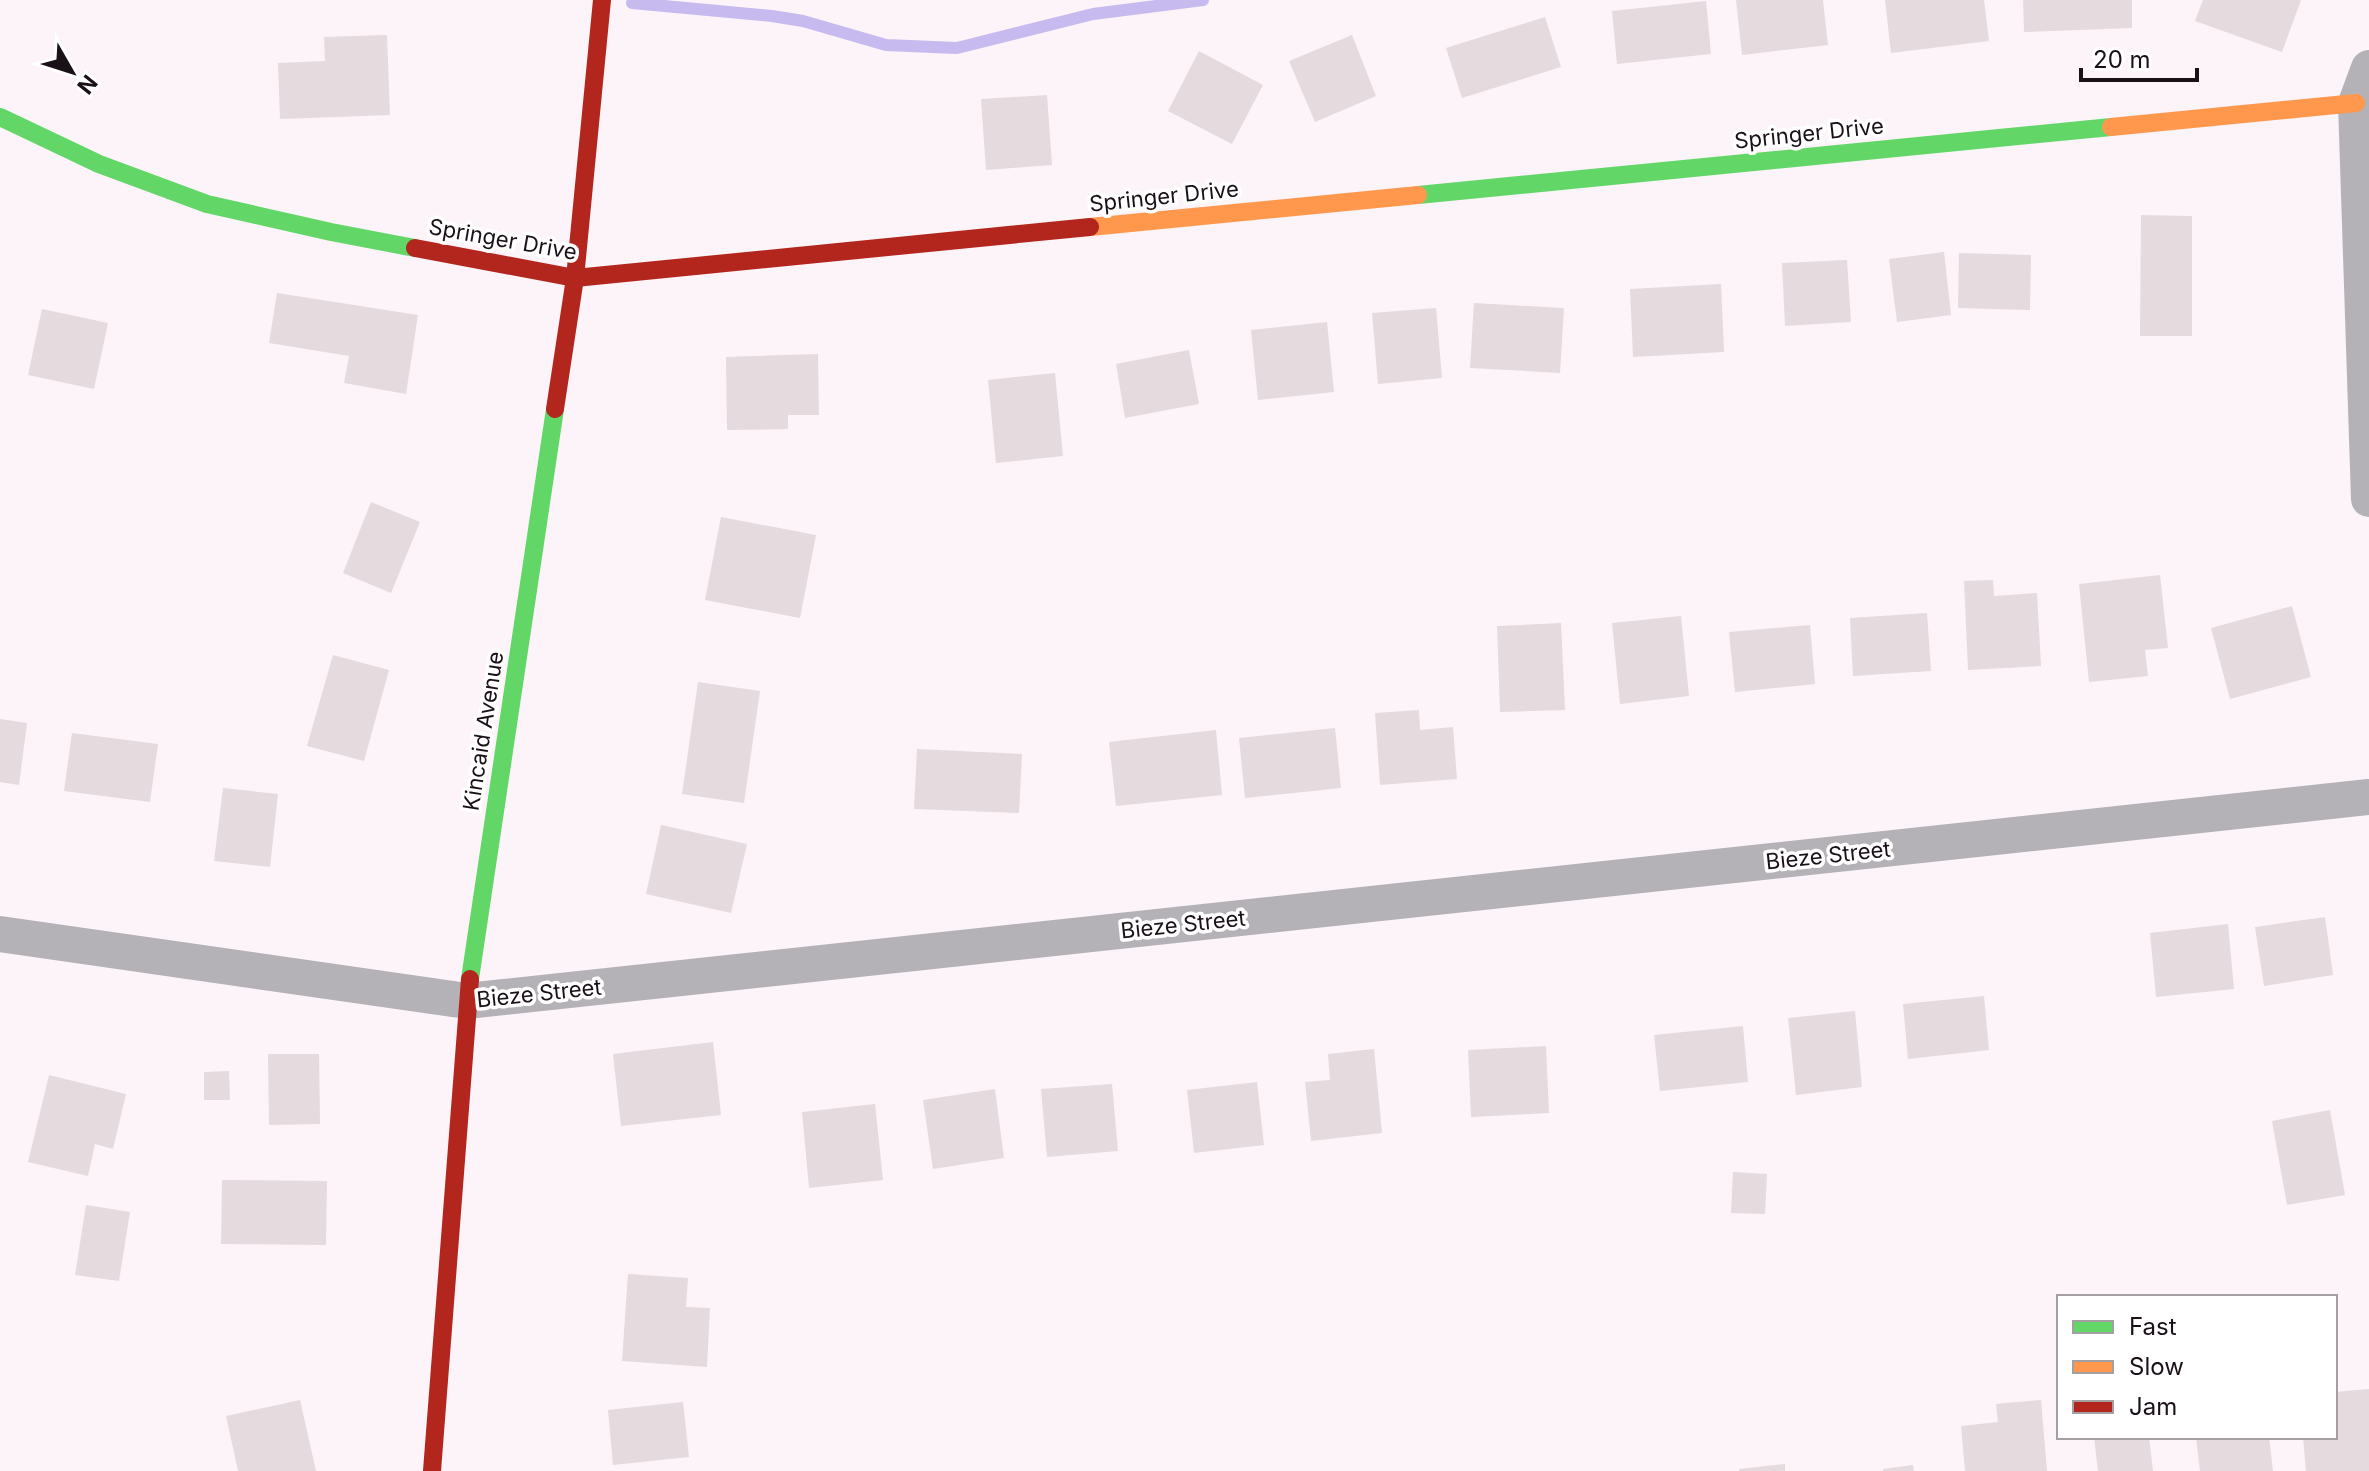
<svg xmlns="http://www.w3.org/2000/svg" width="2369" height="1471" font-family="Inter,sans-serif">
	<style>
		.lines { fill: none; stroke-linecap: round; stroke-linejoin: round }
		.stream { stroke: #c6baee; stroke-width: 12 }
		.building { fill: #e5dade }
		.street { stroke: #b5b2b7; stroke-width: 36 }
		.fast { stroke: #63d668; stroke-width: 18 }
		.slow { stroke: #ff974d; stroke-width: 18 }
		.jam { stroke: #b3261e; stroke-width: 18 }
		.labels { text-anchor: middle; stroke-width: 7; stroke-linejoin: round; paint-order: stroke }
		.street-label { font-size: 22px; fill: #1a1017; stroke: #fff }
	</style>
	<rect width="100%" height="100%" fill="#fcf4f9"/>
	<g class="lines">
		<polyline class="stream" points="632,3 772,16 803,21 886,45 957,48 1093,14 1203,0"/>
	</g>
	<g class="building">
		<polygon points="1736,0 1823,0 1828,45 1742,55"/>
		<polygon points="1885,0 1984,0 1989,41 1891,53"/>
		<polygon points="2023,0 2132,0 2132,28 2024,32"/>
		<polygon points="2203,0 2301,0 2282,52 2195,21"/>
		<polygon points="1706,1 1711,54 1617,64 1612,11"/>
		<polygon points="1545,17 1561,67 1462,98 1446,48"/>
		<polygon points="387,35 390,115 280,119 278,63 325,61 324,37"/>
		<polygon points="1352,35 1376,96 1315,122 1289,61"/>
		<polygon points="1199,51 1263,85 1232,144 1168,111"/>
		<polygon points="1047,95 1052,165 986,170 981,99"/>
		<polygon points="2141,215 2192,216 2192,336 2140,336"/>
		<polygon points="1944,252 1951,315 1897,322 1889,259"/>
		<polygon points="1959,253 2031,255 2030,310 1958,308"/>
		<polygon points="1847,260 1851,322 1785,326 1782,263"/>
		<polygon points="1721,284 1724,352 1633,357 1630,289"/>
		<polygon points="277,293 418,315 406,394 344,383 349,356 269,343"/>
		<polygon points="1474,303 1564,308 1560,373 1470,368"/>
		<polygon points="1436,308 1442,378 1378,384 1372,313"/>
		<polygon points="42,309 108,323 94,389 28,375"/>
		<polygon points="1327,322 1334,392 1258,400 1251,330"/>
		<polygon points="1189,350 1199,404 1125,418 1116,364"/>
		<polygon points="818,354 819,415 788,415 788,429 727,430 726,357"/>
		<polygon points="1055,373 1063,456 996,463 988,380"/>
		<polygon points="371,502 420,522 391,593 343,573"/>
		<polygon points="721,517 816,535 800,618 705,600"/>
		<polygon points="2160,575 2168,648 2145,650 2148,676 2089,682 2079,584"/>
		<polygon points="1993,580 1994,596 2037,593 2041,666 1968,670 1964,581"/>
		<polygon points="2292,606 2311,677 2230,699 2211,628"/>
		<polygon points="1927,613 1931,671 1853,676 1850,618"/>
		<polygon points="1681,616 1689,696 1620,704 1612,623"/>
		<polygon points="1561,623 1565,710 1500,712 1497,626"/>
		<polygon points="1810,625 1815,684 1735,692 1729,632"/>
		<polygon points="333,655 389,670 364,761 307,746"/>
		<polygon points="698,682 760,691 744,803 682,794"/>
		<polygon points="1419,710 1420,730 1453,727 1457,779 1380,785 1375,713"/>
		<polygon points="0,719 27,723 19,785 0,782"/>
		<polygon points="1335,728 1341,788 1245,798 1239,738"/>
		<polygon points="1216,730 1222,795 1116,806 1109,742"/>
		<polygon points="72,733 158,744 150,802 64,791"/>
		<polygon points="917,749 1022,754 1019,813 914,809"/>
		<polygon points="223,788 278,794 270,867 214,861"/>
		<polygon points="661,825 747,844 731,913 646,894"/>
		<polygon points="2325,917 2333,975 2264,986 2255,927"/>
		<polygon points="2228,924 2234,989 2156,997 2150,933"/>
		<polygon points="1984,996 1989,1050 1908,1059 1903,1004"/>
		<polygon points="1855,1011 1862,1087 1796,1095 1788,1018"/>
		<polygon points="1743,1026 1748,1082 1660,1091 1654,1035"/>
		<polygon points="713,1042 721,1115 621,1126 613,1054"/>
		<polygon points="1546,1046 1549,1113 1471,1117 1468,1050"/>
		<polygon points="1374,1049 1382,1133 1311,1141 1305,1082 1330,1080 1328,1054"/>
		<polygon points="268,1054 319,1054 320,1124 269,1125"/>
		<polygon points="229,1071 230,1100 204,1100 204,1072"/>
		<polygon points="49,1075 126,1094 113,1149 95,1144 88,1176 28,1162"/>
		<polygon points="1257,1082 1264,1145 1194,1153 1187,1090"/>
		<polygon points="1112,1084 1118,1151 1047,1157 1041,1089"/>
		<polygon points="995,1089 1004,1158 933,1169 923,1100"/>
		<polygon points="875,1104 883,1180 809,1188 802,1112"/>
		<polygon points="2330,1110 2345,1195 2287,1205 2272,1121"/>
		<polygon points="1733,1172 1767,1174 1765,1214 1731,1213"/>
		<polygon points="222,1180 327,1181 326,1245 221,1244"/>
		<polygon points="86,1205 130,1212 119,1281 75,1275"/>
		<polygon points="628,1274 688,1278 686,1307 710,1308 707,1367 622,1361"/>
		<polygon points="2369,1389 2369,1471 2306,1471 2303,1437 2335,1437 2335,1392"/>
		<polygon points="300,1400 316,1471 238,1471 226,1416"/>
		<polygon points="2041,1400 2047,1471 1965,1471 1961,1426 1998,1422 1996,1404"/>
		<polygon points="683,1402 689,1457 613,1465 608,1410"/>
		<polygon points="2094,1437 2149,1437 2153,1471 2098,1471"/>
		<polygon points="2196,1437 2269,1437 2273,1471 2200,1471"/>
		<polygon points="1785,1464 1785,1471 1739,1471 1739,1469"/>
		<polygon points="1913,1465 1914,1471 1883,1471 1883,1469"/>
	</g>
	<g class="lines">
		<g class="street">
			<polyline points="2369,68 2356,103 2369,499"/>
			<polyline points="0,934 467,1001 2369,797"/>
		</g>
		<g class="fast">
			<polyline points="0,117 99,164 207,204 331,232 415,248"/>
			<polyline points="1418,195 2111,127"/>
			<polyline points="470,979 555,409"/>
		</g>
		<g class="slow">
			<polyline points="2111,127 2356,103"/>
			<polyline points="1090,227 1418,195"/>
		</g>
		<g class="jam">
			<polyline points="415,248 575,278 1090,227"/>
			<polyline points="555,409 575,278 602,0"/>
			<polyline points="432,1471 470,979"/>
		</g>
	</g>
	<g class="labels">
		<g class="street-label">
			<text transform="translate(1809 133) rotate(-6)" y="8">Springer Drive</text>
			<text transform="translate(1164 196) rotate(-6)" y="8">Springer Drive</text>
			<text transform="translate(503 239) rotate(10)" y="8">Springer Drive</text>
			<text transform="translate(483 731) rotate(-81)" y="8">Kincaid Avenue</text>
			<text transform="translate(1828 855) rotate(-6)" y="8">Bieze Street</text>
			<text transform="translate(1183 924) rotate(-6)" y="8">Bieze Street</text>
			<text transform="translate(539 993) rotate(-6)" y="8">Bieze Street</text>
		</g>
	</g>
	<rect x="2057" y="1295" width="280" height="144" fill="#ffffff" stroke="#a39fa2" stroke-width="2"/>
	<rect x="2073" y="1321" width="40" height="12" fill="#63d668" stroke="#a39fa2" stroke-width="2"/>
	<text x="2129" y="1335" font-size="24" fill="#1a1017">Fast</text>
	<rect x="2073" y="1361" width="40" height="12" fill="#ff974d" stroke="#a39fa2" stroke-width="2"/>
	<text x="2129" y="1375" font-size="24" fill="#1a1017">Slow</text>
	<rect x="2073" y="1401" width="40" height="12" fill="#b3261e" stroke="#a39fa2" stroke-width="2"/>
	<text x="2129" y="1415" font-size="24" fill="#1a1017">Jam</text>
	<g transform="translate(72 72) rotate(129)" stroke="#ffffff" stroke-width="6" paint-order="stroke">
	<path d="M0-6L14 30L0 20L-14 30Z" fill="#1a1017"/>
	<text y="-12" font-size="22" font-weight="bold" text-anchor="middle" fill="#1a1017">N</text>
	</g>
	<path d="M2081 68v12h116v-12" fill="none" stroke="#1a1017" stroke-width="4"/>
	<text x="2093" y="68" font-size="24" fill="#1a1017" stroke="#ffffff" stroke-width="6" paint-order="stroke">20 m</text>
</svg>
